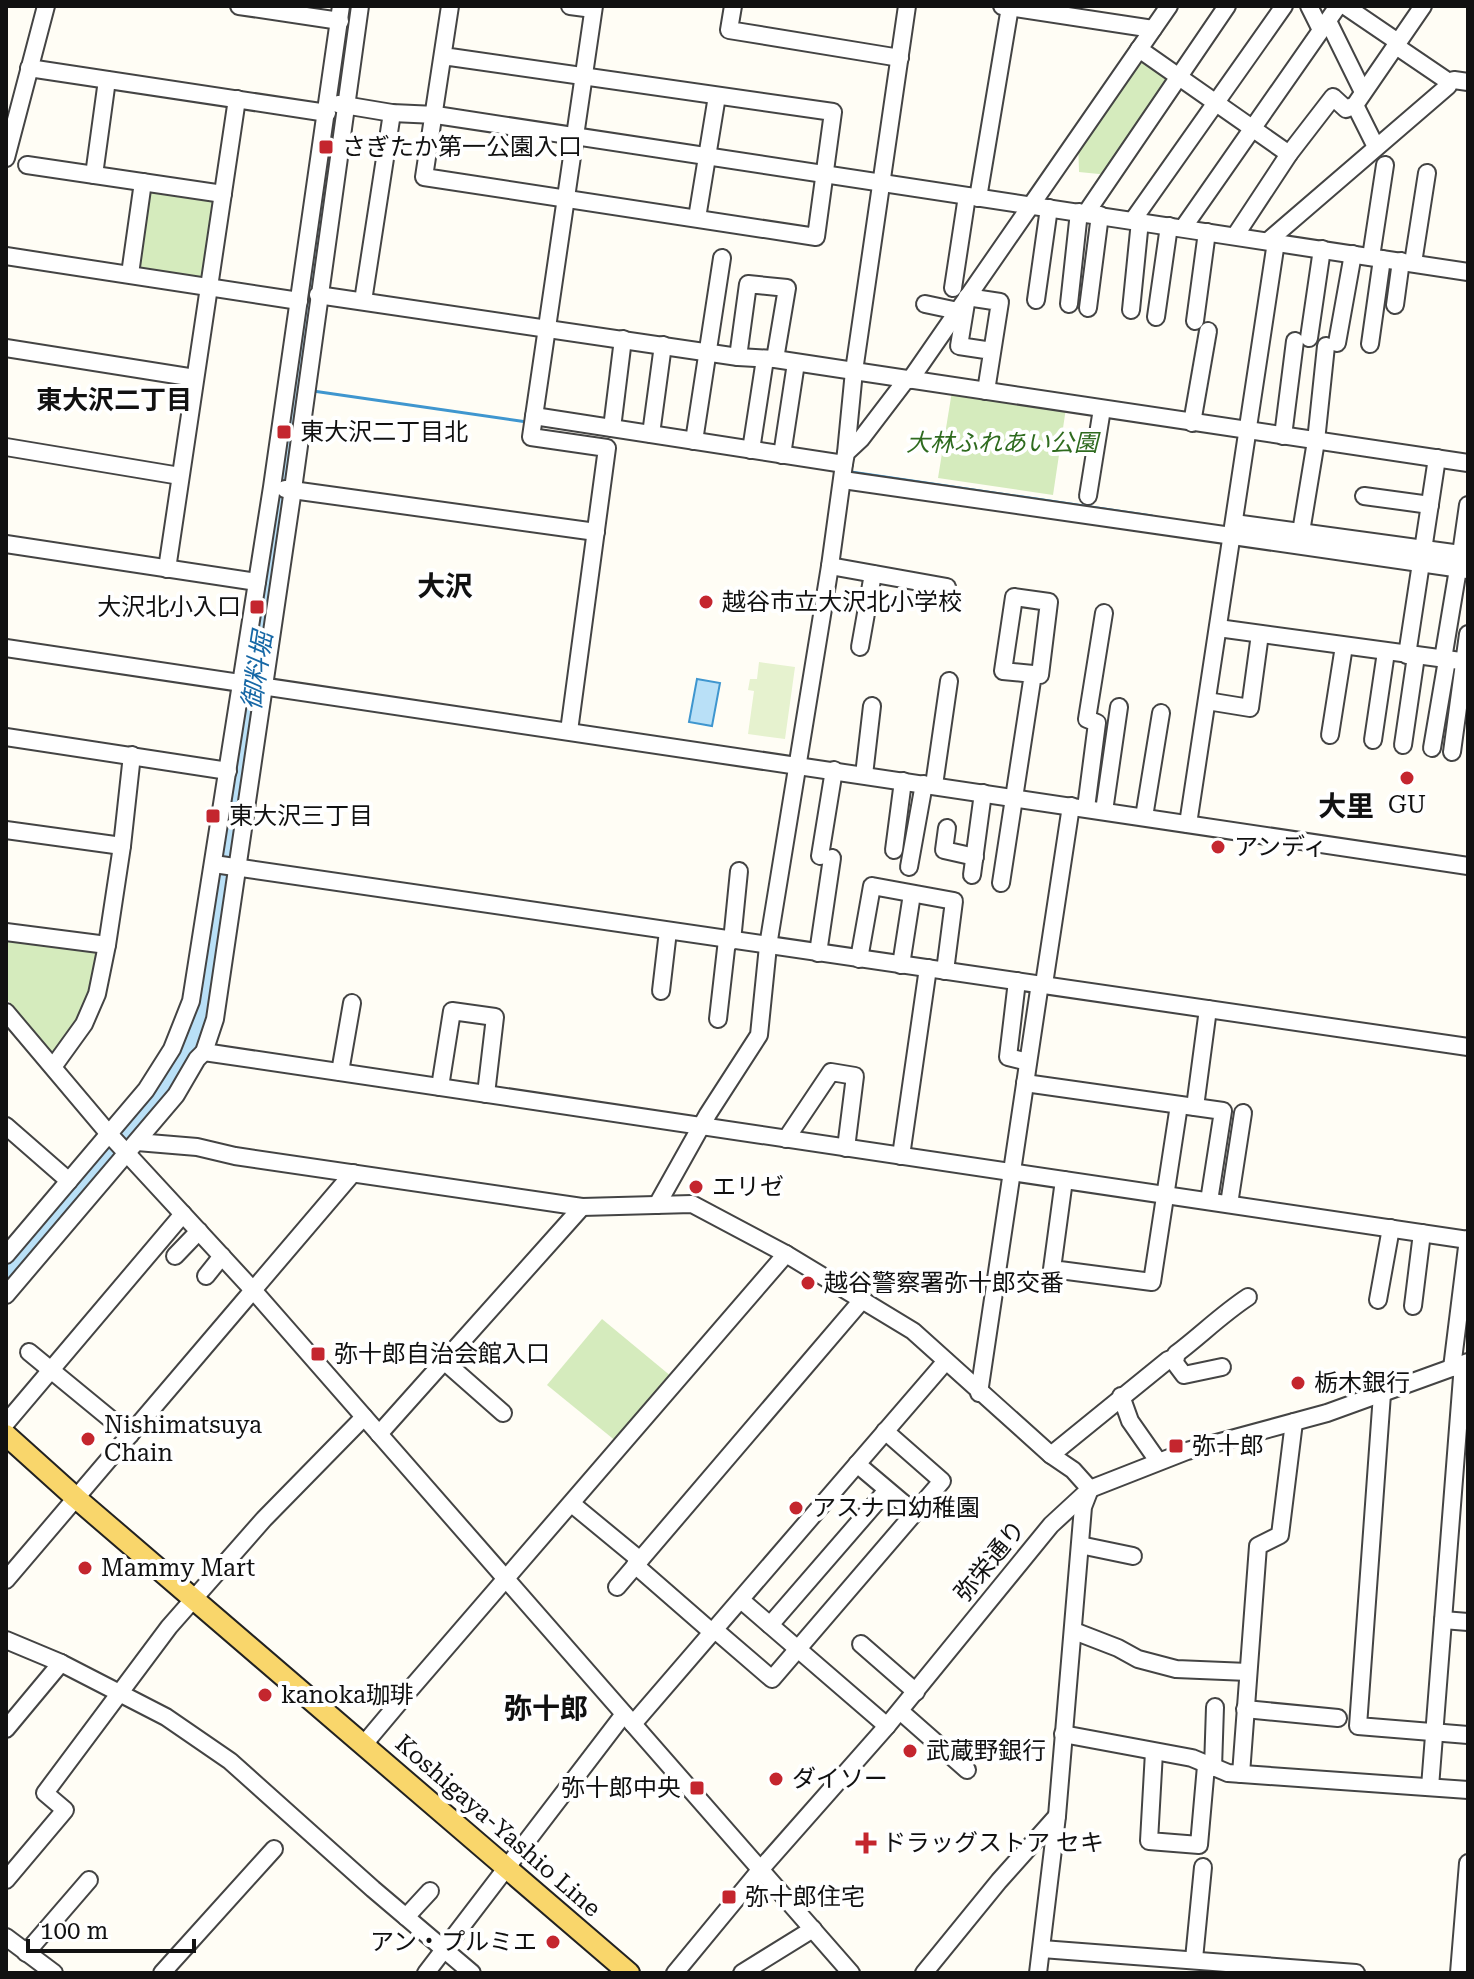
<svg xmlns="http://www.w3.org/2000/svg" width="1474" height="1979" font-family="'Roboto Serif','Noto Sans JP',serif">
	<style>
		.green { fill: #d5ebbd }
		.pitch { fill: #e6f2cf }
		.water { fill: #b9e0f7; stroke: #3f96cf; stroke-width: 2 }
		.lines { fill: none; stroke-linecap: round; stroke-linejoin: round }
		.stream { stroke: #3f96cf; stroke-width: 3 }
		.river { stroke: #b9e0f7; stroke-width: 20 }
		.minor-casing { stroke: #444; stroke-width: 20 }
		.major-casing { stroke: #222; stroke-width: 24 }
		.minor { stroke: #fff; stroke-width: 16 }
		.major { stroke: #f9d66b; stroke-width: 20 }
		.poi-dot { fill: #c4262e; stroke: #fff; stroke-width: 3 }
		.labels { text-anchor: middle; stroke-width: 8; stroke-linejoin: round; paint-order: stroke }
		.poi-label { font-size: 24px; fill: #111; stroke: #fff; text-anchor: start }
		.park-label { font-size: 24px; font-style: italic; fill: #2f6b1f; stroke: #fff }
		.street-label { font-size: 24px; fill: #111; stroke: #fff }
		.neighbourhood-label { font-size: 26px; font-weight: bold; fill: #111; stroke: #fff }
		.water-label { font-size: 26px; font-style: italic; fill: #1768a6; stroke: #fff }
		.quarter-label { font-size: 28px; font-weight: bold; fill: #111; stroke: #fff }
	</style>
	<rect width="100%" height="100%" fill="#fffdf5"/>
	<g class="green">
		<polygon points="1140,52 1175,77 1109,175 1079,172 1078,140"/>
		<polygon points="151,190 213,199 217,205 206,277 135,268 146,193"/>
		<polygon points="952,391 1066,408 1053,495 938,478"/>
		<path d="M6,937L95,950L99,956C92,1000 78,1019 55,1056L6,998Z"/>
		<polygon points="602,1319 672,1377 617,1442 547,1385"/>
	</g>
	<polygon class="pitch" points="759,662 795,667 785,739 748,734 754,691 748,690 750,679 757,679"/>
	<polygon class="water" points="697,679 720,683 712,726 689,722"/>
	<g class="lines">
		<g class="stream">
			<polyline points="313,391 527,422"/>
			<polyline points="851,472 1152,516"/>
		</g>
		<polyline class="river" points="6,1270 104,1161 190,1052 198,1024 201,990 256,680 351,6"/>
		<defs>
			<g id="minor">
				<polyline points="239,6 340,21"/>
				<polyline points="570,6 593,9"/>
				<polyline points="733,6 729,30 900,58"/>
				<polyline points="1002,6 1153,29"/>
				<polyline points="1309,6 1321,30"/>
				<polyline points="1345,6 1398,42"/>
				<polyline points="1328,21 1363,92"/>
				<polyline points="1396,46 1449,82"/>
				<polyline points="1139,49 1289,154"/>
				<polyline points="443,56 833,112 816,237 424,177 450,6"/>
				<polyline points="29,68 327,113"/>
				<path d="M338,104L392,113L436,115C779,170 1124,219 1468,272"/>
				<polyline points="1355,105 1376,147"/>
				<polyline points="6,158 46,6"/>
				<polyline points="27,165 223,194"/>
				<polyline points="94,175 107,80"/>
				<polyline points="978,198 1010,7"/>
				<polyline points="1086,213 1227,6"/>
				<polyline points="697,218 717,96"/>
				<polyline points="1133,220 1284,6"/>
				<polyline points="1183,228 1338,6"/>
				<polyline points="1235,236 1289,154 1333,97 1346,109 1355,105 1423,6"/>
				<polyline points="1268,241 1448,86 1449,82 1454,80 1468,82"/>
				<polyline points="6,256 299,301"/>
				<polyline points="1371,257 1385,165"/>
				<polyline points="1413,263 1427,173"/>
				<polyline points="130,274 143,182"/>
				<polyline points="953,288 967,196"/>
				<polyline points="318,295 738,357 775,359 854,371 1468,463"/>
				<polyline points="1036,300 1049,208"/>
				<polyline points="363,301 392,113"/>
				<polyline points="925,304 958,311"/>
				<polyline points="1069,304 1079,212"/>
				<polyline points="1395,305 1401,261"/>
				<polyline points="1088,308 1100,215"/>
				<polyline points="1131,310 1140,221"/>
				<polyline points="1156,317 1169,226"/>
				<polyline points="1195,321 1207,232"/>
				<polyline points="1309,338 1322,249"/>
				<polyline points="1337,343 1353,254"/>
				<polyline points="1370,344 1382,259"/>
				<polyline points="6,348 195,378"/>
				<polyline points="738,357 748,284 787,288 775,359"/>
				<polyline points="910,380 1169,6"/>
				<polyline points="986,391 1000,302 967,297 959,346 992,351"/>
				<polyline points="534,416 844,464"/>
				<polyline points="1192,423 1208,331"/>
				<polyline points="612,428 623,339"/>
				<polyline points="651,434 663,345"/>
				<polyline points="1283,436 1295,341"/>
				<polyline points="694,441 722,258"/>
				<polyline points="6,447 180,476"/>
				<polyline points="751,450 765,359"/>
				<polyline points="846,453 854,371 907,6"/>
				<polyline points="782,455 796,363"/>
				<polyline points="843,480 1468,570"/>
				<polyline points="285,489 596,532"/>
				<polyline points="1088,496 1102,409"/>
				<polyline points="1364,496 1430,505"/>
				<polyline points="1234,523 1468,555"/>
				<polyline points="1301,532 1316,441 1326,346"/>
				<polyline points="6,544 257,582"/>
				<polyline points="1461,554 1468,505"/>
				<polyline points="830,566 947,587"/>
				<polyline points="167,569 237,99"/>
				<polyline points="1218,628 1468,662"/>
				<polyline points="860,647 873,574"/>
				<polyline points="6,648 1468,866"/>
				<polyline points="1407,655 1437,458"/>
				<polyline points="1443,659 1458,569"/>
				<polyline points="1207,701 1250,708 1260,634"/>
				<polyline points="569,731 607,448 531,437 594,6"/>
				<polyline points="1330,735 1344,646"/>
				<polyline points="6,737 228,771"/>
				<polyline points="1373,740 1386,652"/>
				<polyline points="1403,745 1416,656"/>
				<polyline points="1432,748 1447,660"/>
				<polyline points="1452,752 1468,634"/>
				<polyline points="864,775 872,706"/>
				<polyline points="934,785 949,681"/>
				<polyline points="1086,808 1097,723 1087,719 1104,613"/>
				<polyline points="1104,811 1119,707"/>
				<polyline points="1144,817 1161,713"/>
				<polyline points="1188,824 1276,242"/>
				<polyline points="947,828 944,850 975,857"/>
				<polyline points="6,830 122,846"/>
				<polyline points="894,850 903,781"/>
				<polyline points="820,856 834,770"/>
				<polyline points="214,864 1468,1047"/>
				<polyline points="909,867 924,784"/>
				<polyline points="972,875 983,793"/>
				<polyline points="1001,883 1033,674 1040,675 1049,602 1014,597 1003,671 1033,674"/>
				<polyline points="6,932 107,945"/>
				<polyline points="732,941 739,871"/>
				<polyline points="818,953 832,858"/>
				<polyline points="859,959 872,886 954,901 945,971"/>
				<polyline points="901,965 912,894"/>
				<polyline points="1017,981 1008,1057 1028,1062"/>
				<polyline points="661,991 668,931"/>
				<polyline points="6,1012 109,1134 253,1290 851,1973"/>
				<polyline points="718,1019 727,940"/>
				<polyline points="204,1052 1468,1240"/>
				<polyline points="53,1067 84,1024 97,994 107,945 122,846 132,755"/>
				<polyline points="340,1072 352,1003"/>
				<polyline points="1025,1083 1223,1111 1209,1201"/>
				<polyline points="440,1087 452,1011 495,1017 486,1094"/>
				<polyline points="1195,1107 1208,1009"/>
				<polyline points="6,1126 69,1181"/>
				<polyline points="786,1139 831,1072 855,1076 846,1148"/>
				<polyline points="137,1142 197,1147 235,1156 582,1207 692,1204 786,1254 913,1331 1051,1455 1073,1470 1090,1489 1083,1507 1057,1816 1038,1973"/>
				<polyline points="901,1156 928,968"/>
				<polyline points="1064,1180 1052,1269 1152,1282 1179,1105"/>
				<polyline points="1229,1204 1243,1113"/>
				<polyline points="657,1205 708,1114 759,1035 768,946 830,566 844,464 846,453 861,439 906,380"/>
				<polyline points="6,1255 146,1090 172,1049 191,1001 272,487 341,6"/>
				<polyline points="175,1256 199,1231"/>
				<polyline points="206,1276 222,1256"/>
				<polyline points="6,1295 176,1095 197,1059 204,1052 215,1019 293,489 360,6"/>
				<polyline points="1378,1300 1391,1228"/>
				<polyline points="1413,1306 1422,1233"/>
				<polyline points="29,1352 130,1435"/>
				<polyline points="444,1361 503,1413"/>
				<path d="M1222,1367L1184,1375L1175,1363L1176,1354C1200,1336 1222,1314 1248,1297"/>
				<polyline points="1452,1368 1468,1239"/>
				<polyline points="979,1393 1039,990 1044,984 1071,806"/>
				<polyline points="1382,1394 1358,1726 1468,1735"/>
				<polyline points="1121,1396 1130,1421 1158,1461"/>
				<polyline points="6,1423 183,1214"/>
				<polyline points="379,1434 582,1207"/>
				<polyline points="1051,1455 1168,1360 1176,1357"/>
				<polyline points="857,1464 915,1513"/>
				<polyline points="572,1504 640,1560"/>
				<polyline points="1080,1545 1133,1556"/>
				<polyline points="635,1565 713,1633"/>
				<polyline points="6,1580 353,1173"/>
				<polyline points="617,1587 863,1299"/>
				<polyline points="741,1600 887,1726"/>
				<polyline points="1443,1620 1468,1622"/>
				<polyline points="770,1625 887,1490"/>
				<polyline points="715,1630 772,1679 942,1481 885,1431"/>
				<polyline points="1074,1631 1118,1648 1138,1659 1176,1669 1248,1672"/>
				<polyline points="6,1640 61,1663 166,1717 230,1761 373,1889 472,1973"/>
				<polyline points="861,1644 916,1692"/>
				<polyline points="1245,1709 1338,1718"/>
				<polyline points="900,1711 967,1770"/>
				<polyline points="633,1724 946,1361"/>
				<polyline points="6,1729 61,1663"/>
				<polyline points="1063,1734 1192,1758 1228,1773 1468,1790"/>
				<polyline points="366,1746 370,1737 407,1693 786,1254"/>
				<polyline points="1154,1752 1149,1841 1199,1845 1206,1766"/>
				<polyline points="1213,1768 1215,1707"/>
				<polyline points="1241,1774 1258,1546 1280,1535 1294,1422"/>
				<polyline points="1430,1787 1463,1364"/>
				<polyline points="6,1880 65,1810 45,1793 169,1627 264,1519 364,1417"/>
				<polyline points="406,1917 430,1891"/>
				<polyline points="6,1937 54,1973"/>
				<polyline points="1042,1949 1356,1973"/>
				<polyline points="26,1953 89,1880"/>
				<polyline points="1194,1959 1203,1867"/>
				<polyline points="162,1973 274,1849"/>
				<polyline points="426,1973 624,1714"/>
				<polyline points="675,1973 760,1870 887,1726 1051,1525 1090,1489 1187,1451 1327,1413 1468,1362"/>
				<polyline points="742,1973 813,1929"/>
				<polyline points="924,1973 999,1881 1057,1816"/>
				<polyline points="1459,1973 1468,1863"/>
			</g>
			<polyline id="major" points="6,1435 76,1498 629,1973"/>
		</defs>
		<use href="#minor" class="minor-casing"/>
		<use href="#major" class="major-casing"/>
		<use href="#minor" class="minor"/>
		<use href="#major" class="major"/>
	</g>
	<g class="poi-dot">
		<rect x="318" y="139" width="16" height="16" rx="4"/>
		<rect x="276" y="424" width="16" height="16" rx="4"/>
		<circle cx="706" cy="602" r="8"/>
		<rect x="249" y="599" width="16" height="16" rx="4"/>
		<circle cx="1407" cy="778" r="8"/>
		<rect x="205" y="808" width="16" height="16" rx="4"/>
		<circle cx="1218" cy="847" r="8"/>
		<circle cx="696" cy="1187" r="8"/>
		<circle cx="808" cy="1283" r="8"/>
		<rect x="310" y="1346" width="16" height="16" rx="4"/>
		<circle cx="1298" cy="1383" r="8"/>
		<circle cx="88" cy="1439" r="8"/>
		<rect x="1168" y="1438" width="16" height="16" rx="4"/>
		<circle cx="796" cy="1508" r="8"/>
		<circle cx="85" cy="1568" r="8"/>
		<circle cx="265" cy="1695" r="8"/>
		<circle cx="910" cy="1751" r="8"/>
		<circle cx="776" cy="1779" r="8"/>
		<rect x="689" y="1780" width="16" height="16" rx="4"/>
		<path d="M862 1831h8v8h8v8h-8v8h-8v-8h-8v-8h8z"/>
		<rect x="721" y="1889" width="16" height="16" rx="4"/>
		<circle cx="553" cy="1942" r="8"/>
	</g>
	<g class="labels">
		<g class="poi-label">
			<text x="342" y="155">さぎたか第一公園入口</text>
			<text x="300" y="440">東大沢二丁目北</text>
			<text x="722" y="610">越谷市立大沢北小学校</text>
			<text x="241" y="615" text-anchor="end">大沢北小入口</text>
			<text x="1407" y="813" text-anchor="middle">GU</text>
			<text x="229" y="824">東大沢三丁目</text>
			<text x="1234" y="855">アンディ</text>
			<text x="712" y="1195">エリゼ</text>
			<text x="824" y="1291">越谷警察署弥十郎交番</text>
			<text x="334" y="1362">弥十郎自治会館入口</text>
			<text x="1314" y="1391">栃木銀行</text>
			<text x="104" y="1433">Nishimatsuya<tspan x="104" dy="28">Chain</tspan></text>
			<text x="1192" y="1454">弥十郎</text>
			<text x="812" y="1516">アスナロ幼稚園</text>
			<text x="101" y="1576">Mammy Mart</text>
			<text x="281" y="1703">kanoka珈琲</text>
			<text x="926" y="1759">武蔵野銀行</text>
			<text x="792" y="1787">ダイソー</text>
			<text x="681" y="1796" text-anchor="end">弥十郎中央</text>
			<text x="882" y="1851">ドラッグストア セキ</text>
			<text x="745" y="1905">弥十郎住宅</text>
			<text x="537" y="1950" text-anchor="end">アン・プルミエ</text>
		</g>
		<g class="park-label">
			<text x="1002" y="451">大林ふれあい公園</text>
		</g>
		<g class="street-label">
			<text transform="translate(990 1561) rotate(-51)" y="8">弥栄通り</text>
			<text transform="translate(498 1826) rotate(41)" y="8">Koshigaya-Yashio Line</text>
		</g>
		<g class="neighbourhood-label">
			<text x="114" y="409">東大沢二丁目</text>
		</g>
		<g class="water-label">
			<text transform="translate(257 671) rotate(-81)" y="9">御料堀</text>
		</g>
		<g class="quarter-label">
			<text x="445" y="596">大沢</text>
			<text x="1346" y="816">大里</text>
			<text x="546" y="1718">弥十郎</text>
		</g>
	</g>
	<rect width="1474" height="1979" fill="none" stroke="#111111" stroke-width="16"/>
	<path d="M28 1939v12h166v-12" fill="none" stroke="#111111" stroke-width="4"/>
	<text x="40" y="1939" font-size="24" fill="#111111" stroke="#ffffff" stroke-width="6" paint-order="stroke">100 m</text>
</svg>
